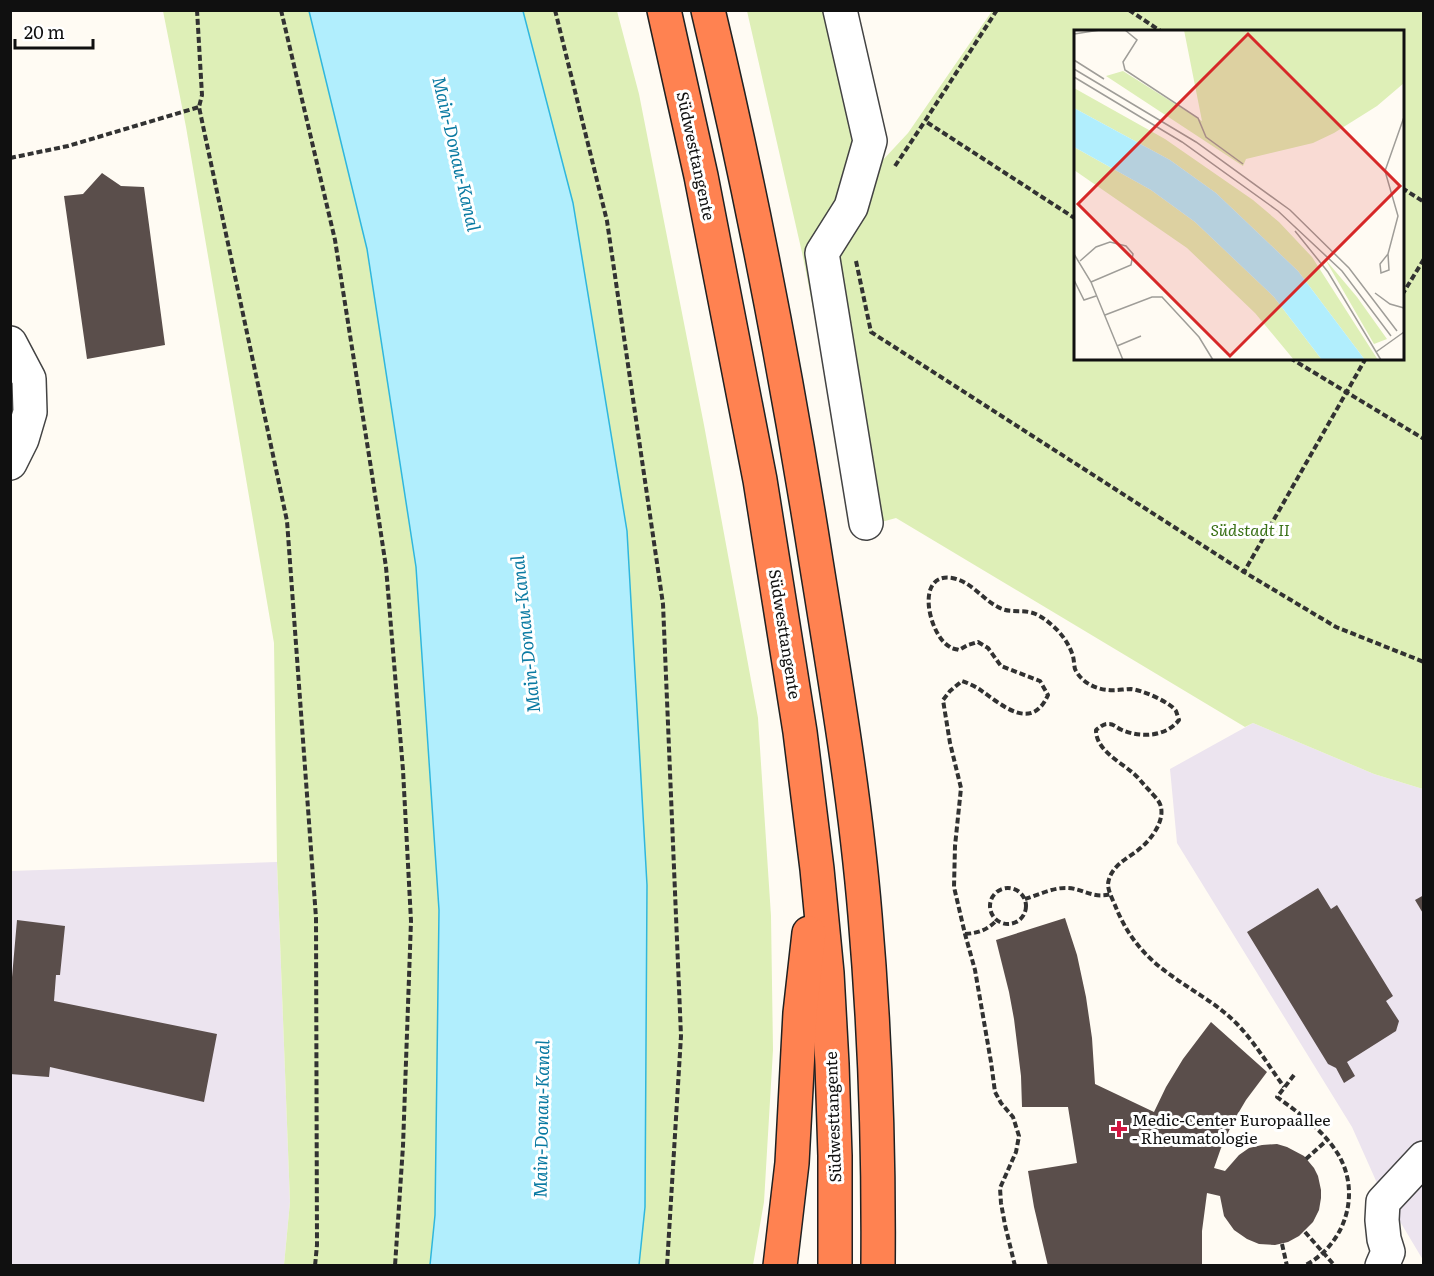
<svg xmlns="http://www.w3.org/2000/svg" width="1434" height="1276" font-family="Literata,serif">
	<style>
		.industrial { fill: #ece4ef }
		.green { fill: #deefb7; fill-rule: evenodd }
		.water { fill: #b1eefd; stroke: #2fb7dd; stroke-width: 1.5 }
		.building { fill: #5a4e4b }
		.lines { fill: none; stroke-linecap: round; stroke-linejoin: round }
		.minor-casing { stroke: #434343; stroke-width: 36 }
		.highway-casing { stroke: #212121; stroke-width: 36 }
		.path { stroke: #323232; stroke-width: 4; stroke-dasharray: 6 3; stroke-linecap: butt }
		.minor { stroke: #fff; stroke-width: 33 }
		.highway { stroke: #ff8251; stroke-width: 33 }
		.poi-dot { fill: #d21640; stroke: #fff; stroke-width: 2 }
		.labels { text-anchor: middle; stroke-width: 6; stroke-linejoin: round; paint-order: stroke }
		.street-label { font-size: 16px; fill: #101010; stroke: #fff }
		.park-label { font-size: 16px; font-style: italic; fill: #3a7117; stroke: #fff }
		.poi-label { font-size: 16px; fill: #101010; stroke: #fff; text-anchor: start }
		.water-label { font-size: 18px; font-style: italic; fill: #0a7aa2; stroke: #fff }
		.inset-road { fill: none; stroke: #9f9d98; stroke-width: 1.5 }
		.view { fill: #d62828; fill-opacity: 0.15; stroke: #d62828; stroke-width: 3 }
		.inset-edge { fill: none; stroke: #101010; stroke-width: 3 }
	</style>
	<rect width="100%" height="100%" fill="#fffbf3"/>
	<g class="industrial">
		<polygon points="1253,723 1374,774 1423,789 1423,1260 1377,1183 1352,1127 1177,843 1170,769"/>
		<polygon points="277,862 290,1202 284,1265 11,1265 10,871"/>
	</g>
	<g class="green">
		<polygon points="163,11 309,11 367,249 416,567 439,910 435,1215 430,1265 284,1265 290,1202 277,862 274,643 186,127"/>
		<polygon points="523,11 617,11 639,94 704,425 758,718 771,916 773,1050 764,1202 753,1265 639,1265 645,1207 647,885 573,203"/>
		<path d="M747,11H835L868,176L908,133L992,11H1423V789L1374,774L1253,723L1245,727L896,518L856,529L803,257ZM1076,32H1402V358H1076Z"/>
	</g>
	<polygon class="water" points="309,11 523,11 573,203 627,531 647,885 645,1207 639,1265 430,1265 435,1215 439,910 416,567 367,249"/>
	<g class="building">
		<polygon points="102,173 121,186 144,187 165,345 87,359 64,196 83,194"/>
		<polygon points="10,372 20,386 10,409"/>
		<polygon points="1318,888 1331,909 1337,905 1393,996 1386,1001 1399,1021 1396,1031 1347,1062 1355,1076 1344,1083 1336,1068 1328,1064 1247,932"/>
		<polygon points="1424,895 1424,915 1415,900"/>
		<polygon points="1065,918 1077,955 1086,997 1092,1038 1095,1084 1154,1112 1166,1087 1183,1059 1211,1022 1267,1072 1246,1100 1233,1122 1221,1148 1214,1168 1225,1171 1239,1155 1249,1148 1262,1145 1277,1144 1287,1147 1304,1156 1314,1168 1318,1176 1321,1190 1321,1198 1319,1210 1313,1222 1299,1236 1288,1242 1275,1245 1259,1244 1247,1239 1234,1230 1224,1216 1220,1196 1207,1193 1202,1231 1202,1266 1048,1266 1034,1207 1028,1171 1077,1163 1068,1107 1022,1107 1021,1076 1014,1019 1009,992 996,940"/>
		<polygon points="17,920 65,926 60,975 56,975 54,1001 217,1034 204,1102 50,1067 49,1077 10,1074 10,1000"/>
	</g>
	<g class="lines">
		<defs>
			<g id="minor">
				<polyline points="840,10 870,141 851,207 822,253 866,523"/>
				<polyline points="10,343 29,379 30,412 22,439 10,463"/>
				<polyline points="1382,1266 1388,1252 1384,1239 1382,1220 1383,1202 1424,1158"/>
			</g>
			<g id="highway">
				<polyline points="664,10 701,176 760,480 800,732 817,869 827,973 832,1064 835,1156 835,1266"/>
				<path d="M708,10C751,190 786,372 815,555C834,674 855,794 865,915C875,1032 879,1148 878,1266"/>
				<polyline points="780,1266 792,1163 800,1013 809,933"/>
			</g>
		</defs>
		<use href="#minor" class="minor-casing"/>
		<use href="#highway" class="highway-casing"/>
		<g class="path">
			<polyline points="197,10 202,95 199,107 287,521 316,918 317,1245 315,1266"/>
			<polyline points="281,10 335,240 371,468 386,567 403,770 411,921 403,1146 395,1266"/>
			<polyline points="555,10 607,221 663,604 681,1036 667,1266"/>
			<polyline points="997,10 925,121 1076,219"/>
			<polyline points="1129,10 1162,32"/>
			<polyline points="10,158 68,146 199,107"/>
			<polyline points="895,166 925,121"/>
			<polyline points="1402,188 1424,202"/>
			<polyline points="856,261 871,332 1244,572"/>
			<polyline points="1402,295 1424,259"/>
			<polyline points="1290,358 1424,439"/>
			<polyline points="1366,358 1244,572 1336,627 1424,662"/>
			<circle cx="1008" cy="906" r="18"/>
			<path d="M1025,899C1038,895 1054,887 1068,888C1084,889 1093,899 1111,894"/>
			<path d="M965,934C979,933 987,930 997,920"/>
			<path d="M1294,1075L1277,1097C1299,1113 1323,1130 1338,1154C1362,1194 1345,1245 1304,1266"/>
			<polyline points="1306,1159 1327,1140"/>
			<polyline points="1305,1232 1335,1266"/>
			<polyline points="1282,1244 1287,1266"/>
			<path d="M1015,1266L1005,1225L1001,1203L1000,1188L1016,1152L1019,1136L1013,1117L1001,1103L995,1092L991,1062L975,970L965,934L954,887L955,846L961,788L950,743L943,700L950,691L962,681C968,683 974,686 979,689C1001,704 1031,733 1048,695L1040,681L1001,666L988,648L978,642L968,645L959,650C956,649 952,649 950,647C929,636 914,572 952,578C971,581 982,599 998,607C1008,613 1019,610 1029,612C1039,614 1046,620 1053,626C1062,634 1069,644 1073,656C1074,660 1074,665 1075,669C1081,682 1095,689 1108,690C1116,691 1124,689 1131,689C1142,690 1170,702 1176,711C1177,714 1178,717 1179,720C1166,737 1140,738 1122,730C1117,728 1114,724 1109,724C1104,723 1100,727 1096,730C1096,750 1119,761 1133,773C1139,778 1143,784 1149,790C1152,794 1158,799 1160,804C1163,812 1161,819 1158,826C1153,836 1146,844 1137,851C1126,859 1110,867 1108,884C1108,892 1114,902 1117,910C1129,938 1146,958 1172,976C1194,992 1219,1005 1238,1025C1255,1043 1269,1066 1284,1087"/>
		</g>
		<use href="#minor" class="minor"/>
		<use href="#highway" class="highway"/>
	</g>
	<path class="poi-dot" d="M1116 1120h6v6h6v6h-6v6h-6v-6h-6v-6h6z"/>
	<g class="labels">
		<g class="street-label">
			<text transform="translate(696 156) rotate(78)" y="6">Südwesttangente</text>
			<text transform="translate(785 634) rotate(81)" y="6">Südwesttangente</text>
			<text transform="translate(833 1117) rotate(-92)" y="6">Südwesttangente</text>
		</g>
		<g class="park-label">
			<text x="1250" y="536">Südstadt II</text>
		</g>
		<g class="poi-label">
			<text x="1132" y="1126">Medic-Center Europaallee<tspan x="1132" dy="18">- Rheumatologie</tspan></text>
		</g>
		<g class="water-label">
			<text transform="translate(456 154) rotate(77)" y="6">Main-Donau-Kanal</text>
			<text transform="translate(526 634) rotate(-96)" y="6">Main-Donau-Kanal</text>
			<text transform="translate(542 1119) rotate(-89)" y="6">Main-Donau-Kanal</text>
		</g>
	</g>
	<g transform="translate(1074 30)">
		<rect width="330" height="330" fill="#fffbf3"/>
		<path d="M110,0H330V53L303,76L260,103L239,113L172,129L169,136L32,46L49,41L128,91ZM0,58L91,109L179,170L205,192L238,227L304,330H291L224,241L142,163L96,130L0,78ZM0,117L77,160L121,192L200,267L248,330H220L181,283L113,218L0,140ZM251,229L283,267L313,309L300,314Z" fill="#deefb7"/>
		<path d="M0,78L96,130L142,163L224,241L291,330H248L200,267L121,192L77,160L0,117Z" fill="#b1eefd"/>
		<path class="inset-road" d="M51,0L63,10L49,32L51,40L124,88L132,107L169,134M0,4L26,0M0,30L30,49M0,39L122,112L216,180L275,238L323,301M0,47L108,112L204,181L268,241L317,306M221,201L254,242L307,330M0,224L17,252L49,330M314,224L315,240L307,243L306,234L314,224L324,186L311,141L330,87M6,231L22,217L36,212L52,216L59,224L57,235L17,252M0,250L10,270L22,266M301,263L316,274L330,278M31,285L78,267H88L125,307L139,330M43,316L67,306M302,322L330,302"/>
		<path class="view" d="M174,4L326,156L156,326L4,174Z"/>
		<rect width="330" height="330" class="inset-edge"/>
	</g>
	<rect width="1434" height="1276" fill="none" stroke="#101010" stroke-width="24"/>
	<path d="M15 39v9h78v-9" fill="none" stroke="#101010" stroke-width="3"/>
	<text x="24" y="39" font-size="18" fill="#101010" stroke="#ffffff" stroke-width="4.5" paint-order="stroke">20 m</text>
</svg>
